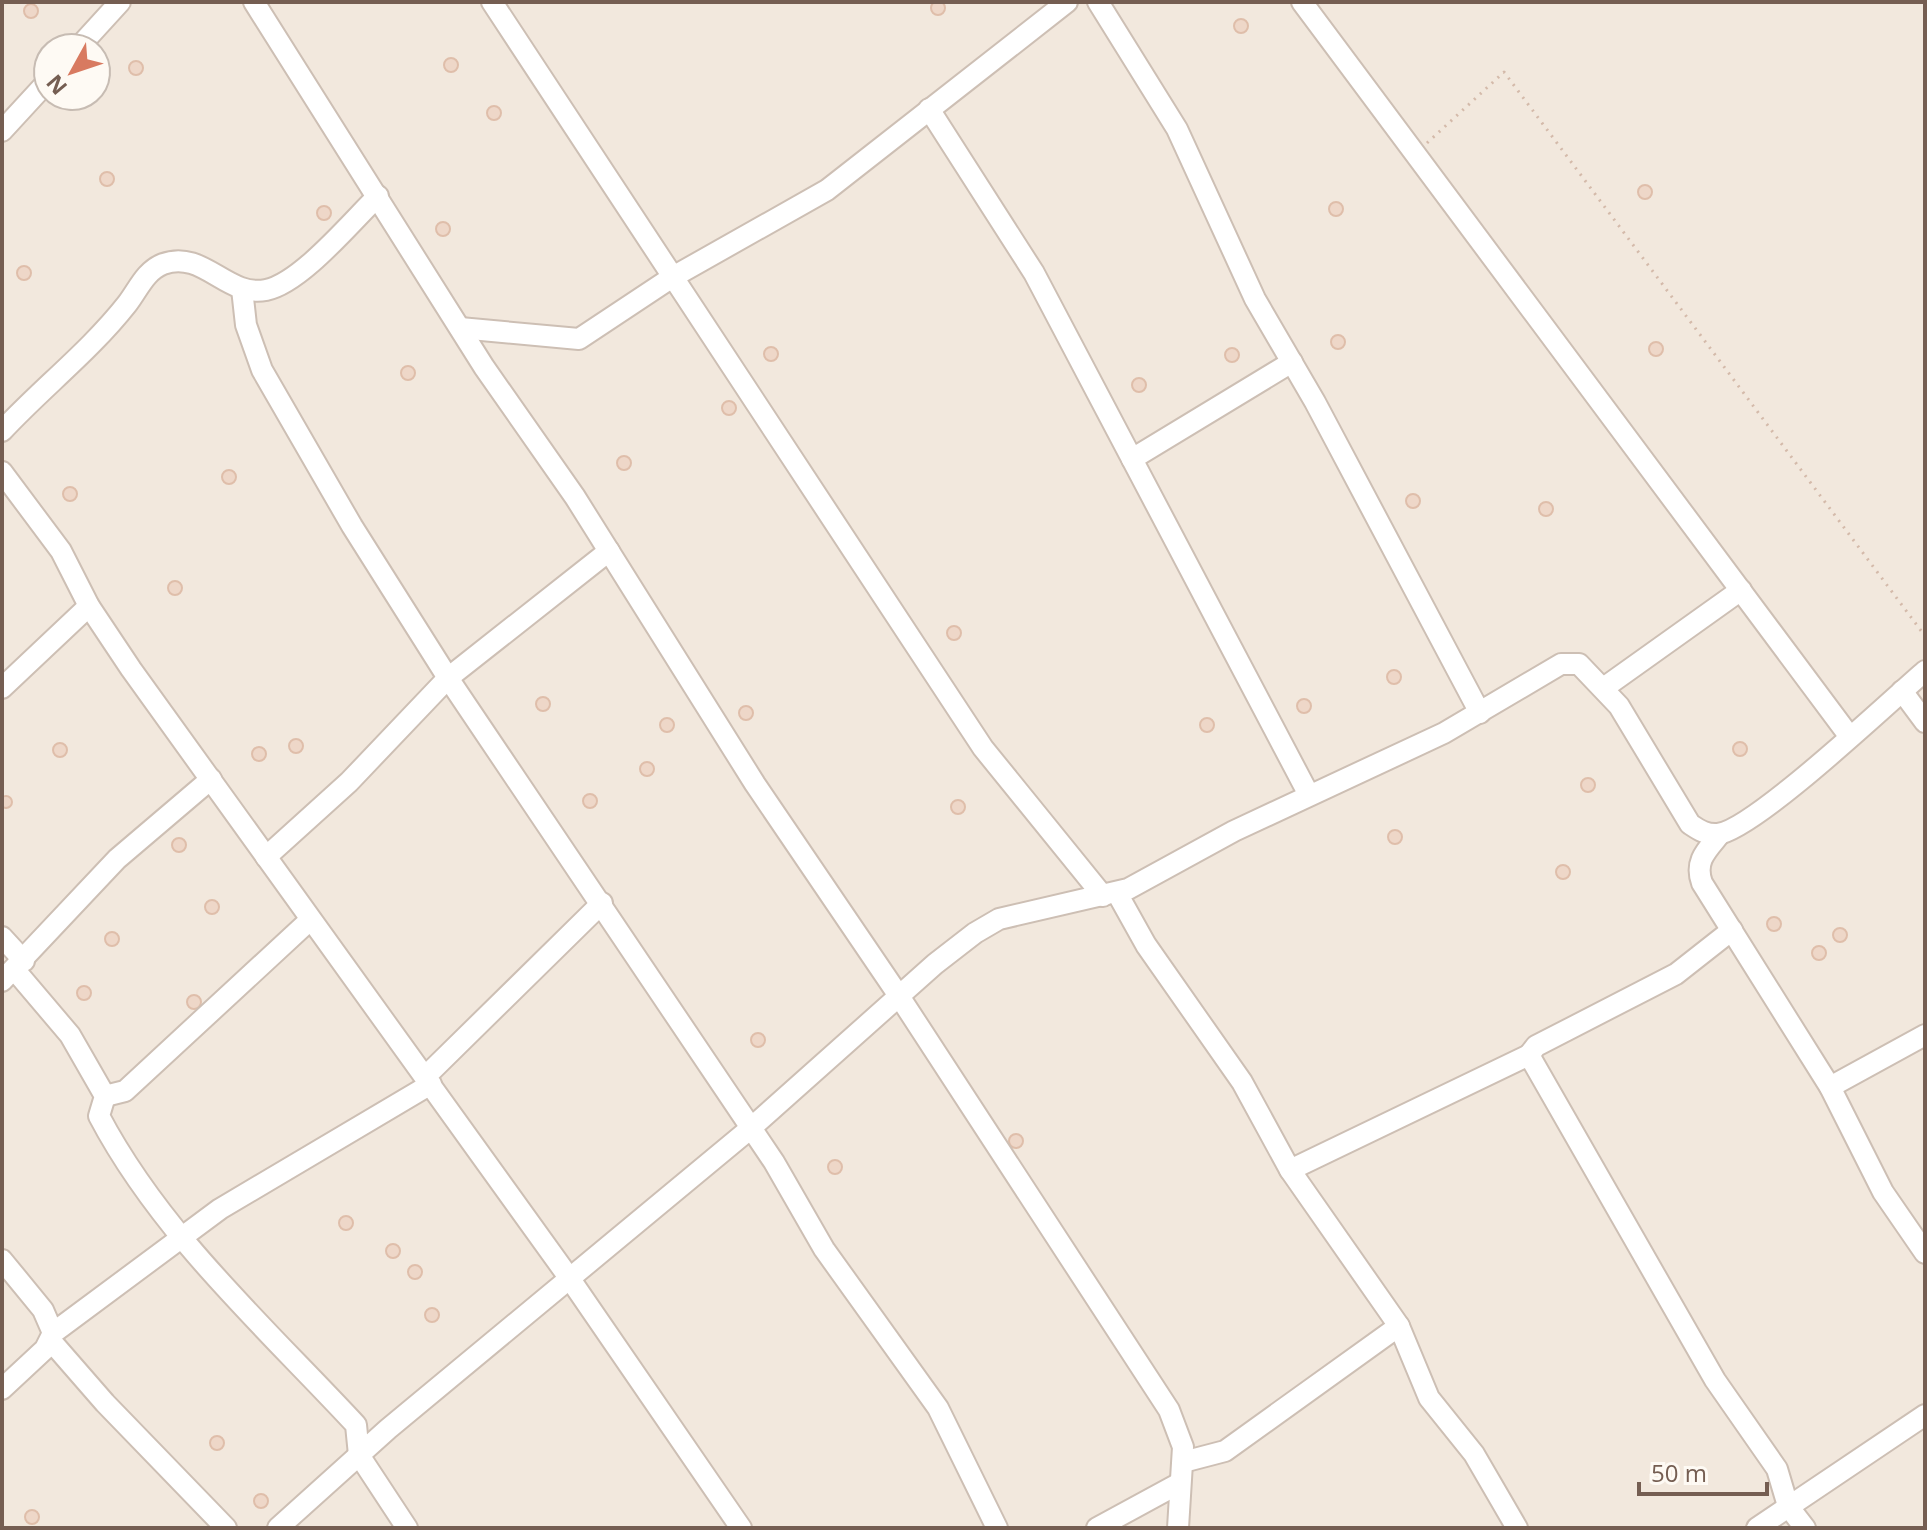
<svg xmlns="http://www.w3.org/2000/svg" width="1927" height="1530" font-family="'Open Sans',sans-serif">
	<style>
		.residential { fill: #f2e8dd; fill-rule: evenodd }
		.building { fill: #eed7c8; stroke: #dfbeaa; stroke-width: 2 }
		.lines { fill: none; stroke-linecap: round; stroke-linejoin: round }
		.street-casing { stroke: #cdbfb4; stroke-width: 24 }
		.path { stroke: #d4baaa; stroke-width: 3; stroke-dasharray: 2 6; stroke-linecap: butt }
		.street { stroke: #fff; stroke-width: 20 }
	</style>
	<rect width="100%" height="100%" fill="#fbf6ee"/>
	<path class="residential" d="M2,2H1925V1528H2ZM48,48H96V96H48Z"/>
	<g class="building">
		<circle cx="938" cy="8" r="7"/>
		<circle cx="31" cy="11" r="7"/>
		<circle cx="1241" cy="26" r="7"/>
		<circle cx="451" cy="65" r="7"/>
		<circle cx="136" cy="68" r="7"/>
		<circle cx="494" cy="113" r="7"/>
		<circle cx="107" cy="179" r="7"/>
		<circle cx="1645" cy="192" r="7"/>
		<circle cx="1336" cy="209" r="7"/>
		<circle cx="324" cy="213" r="7"/>
		<circle cx="443" cy="229" r="7"/>
		<circle cx="24" cy="273" r="7"/>
		<circle cx="1338" cy="342" r="7"/>
		<circle cx="1656" cy="349" r="7"/>
		<circle cx="771" cy="354" r="7"/>
		<circle cx="1232" cy="355" r="7"/>
		<circle cx="408" cy="373" r="7"/>
		<circle cx="1139" cy="385" r="7"/>
		<circle cx="729" cy="408" r="7"/>
		<circle cx="624" cy="463" r="7"/>
		<circle cx="229" cy="477" r="7"/>
		<circle cx="70" cy="494" r="7"/>
		<circle cx="1413" cy="501" r="7"/>
		<circle cx="1546" cy="509" r="7"/>
		<circle cx="175" cy="588" r="7"/>
		<circle cx="954" cy="633" r="7"/>
		<circle cx="1394" cy="677" r="7"/>
		<circle cx="543" cy="704" r="7"/>
		<circle cx="1304" cy="706" r="7"/>
		<circle cx="746" cy="713" r="7"/>
		<circle cx="1207" cy="725" r="7"/>
		<circle cx="667" cy="725" r="7"/>
		<circle cx="296" cy="746" r="7"/>
		<circle cx="1740" cy="749" r="7"/>
		<circle cx="60" cy="750" r="7"/>
		<circle cx="259" cy="754" r="7"/>
		<circle cx="647" cy="769" r="7"/>
		<circle cx="1588" cy="785" r="7"/>
		<circle cx="590" cy="801" r="7"/>
		<circle cx="6" cy="802" r="6"/>
		<circle cx="958" cy="807" r="7"/>
		<circle cx="1395" cy="837" r="7"/>
		<circle cx="179" cy="845" r="7"/>
		<circle cx="1563" cy="872" r="7"/>
		<circle cx="212" cy="907" r="7"/>
		<circle cx="1774" cy="924" r="7"/>
		<circle cx="1840" cy="935" r="7"/>
		<circle cx="112" cy="939" r="7"/>
		<circle cx="1819" cy="953" r="7"/>
		<circle cx="84" cy="993" r="7"/>
		<circle cx="194" cy="1002" r="7"/>
		<circle cx="758" cy="1040" r="7"/>
		<circle cx="1016" cy="1141" r="7"/>
		<circle cx="835" cy="1167" r="7"/>
		<circle cx="346" cy="1223" r="7"/>
		<circle cx="393" cy="1251" r="7"/>
		<circle cx="415" cy="1272" r="7"/>
		<circle cx="432" cy="1315" r="7"/>
		<circle cx="217" cy="1443" r="7"/>
		<circle cx="261" cy="1501" r="7"/>
		<circle cx="32" cy="1517" r="7"/>
	</g>
	<g class="lines">
		<defs>
			<g id="street">
				<polyline points="254,2 484,367 575,497 755,784 899,996 1169,1410 1183,1447 1178,1528"/>
				<polyline points="492,2 983,748 1103,896"/>
				<polyline points="1098,2 1177,129 1255,299 1315,402 1480,713"/>
				<polyline points="1302,2 1850,737"/>
				<polyline points="78,48 120,2"/>
				<polyline points="929,109 1034,273 1309,795"/>
				<polyline points="2,131 48,81"/>
				<polyline points="242,289 246,325 262,370 352,526 448,678 774,1162 824,1249 938,1408 997,1528"/>
				<polyline points="460,328 579,339 671,278 827,190 1067,2"/>
				<path d="M2,431C42,388 90,351 127,304C138,290 145,271 163,264C203,249 227,298 266,290C301,283 351,222 378,196"/>
				<polyline points="1132,459 1292,362"/>
				<polyline points="2,472 61,551 89,606 131,669 570,1279 741,1528"/>
				<polyline points="1605,687 1741,590"/>
				<polyline points="2,688 89,606"/>
				<polyline points="1902,691 1925,722"/>
				<path d="M1720,834C1707,850 1694,861 1702,883L1830,1087L1883,1192L1925,1253"/>
				<polyline points="266,857 349,782 448,678 609,551"/>
				<polyline points="1117,893 1146,945 1242,1082 1290,1170 1399,1326"/>
				<polyline points="1732,930 1676,974 1536,1046 1529,1055 1715,1380 1777,1469 1788,1506 1805,1528"/>
				<polyline points="2,937 24,961"/>
				<path d="M14,969L70,1035L105,1096L99,1116C161,1234 266,1328 356,1425L359,1455L407,1528"/>
				<polyline points="2,981 117,859 211,779"/>
				<polyline points="426,1076 602,903"/>
				<polyline points="1830,1087 1925,1035"/>
				<polyline points="105,1096 125,1091 310,920"/>
				<polyline points="1290,1170 1529,1055"/>
				<polyline points="2,1260 43,1310 53,1333 45,1349 2,1389"/>
				<polyline points="53,1333 220,1209 431,1084"/>
				<polyline points="51,1341 105,1403 226,1528"/>
				<polyline points="1183,1462 1225,1451 1399,1326 1429,1398 1474,1454 1517,1528"/>
				<path d="M278,1528L388,1429L751,1128L935,964L975,933L999,919L1128,889L1234,831L1444,733L1561,664H1579L1619,706L1690,824C1699,830 1706,835 1718,834C1755,829 1890,701 1925,671"/>
				<polyline points="1097,1528 1178,1484"/>
				<polyline points="1757,1528 1925,1415"/>
			</g>
		</defs>
		<use href="#street" class="street-casing"/>
		<polyline class="path" points="1427,143 1504,72 1925,636"/>
		<use href="#street" class="street"/>
	</g>
	<rect width="1927" height="1530" fill="none" stroke="#755e52" stroke-width="8"/>
	<g transform="translate(72 72) rotate(230)"><circle r="38" fill="#fefaf4" stroke="#c7bcb3" stroke-width="2"/>
	<path d="M0-6L14 30L0 20L-14 30Z" fill="#d87a60"/>
	<text y="-12" font-size="22" font-weight="bold" text-anchor="middle" fill="#755e52">N</text>
	</g>
	<path d="M1639 1482v12h128v-12" fill="none" stroke="#755e52" stroke-width="4"/>
	<text x="1651" y="1482" font-size="24" fill="#755e52" stroke="#fefaf4" stroke-width="6" paint-order="stroke">50 m</text>
</svg>
